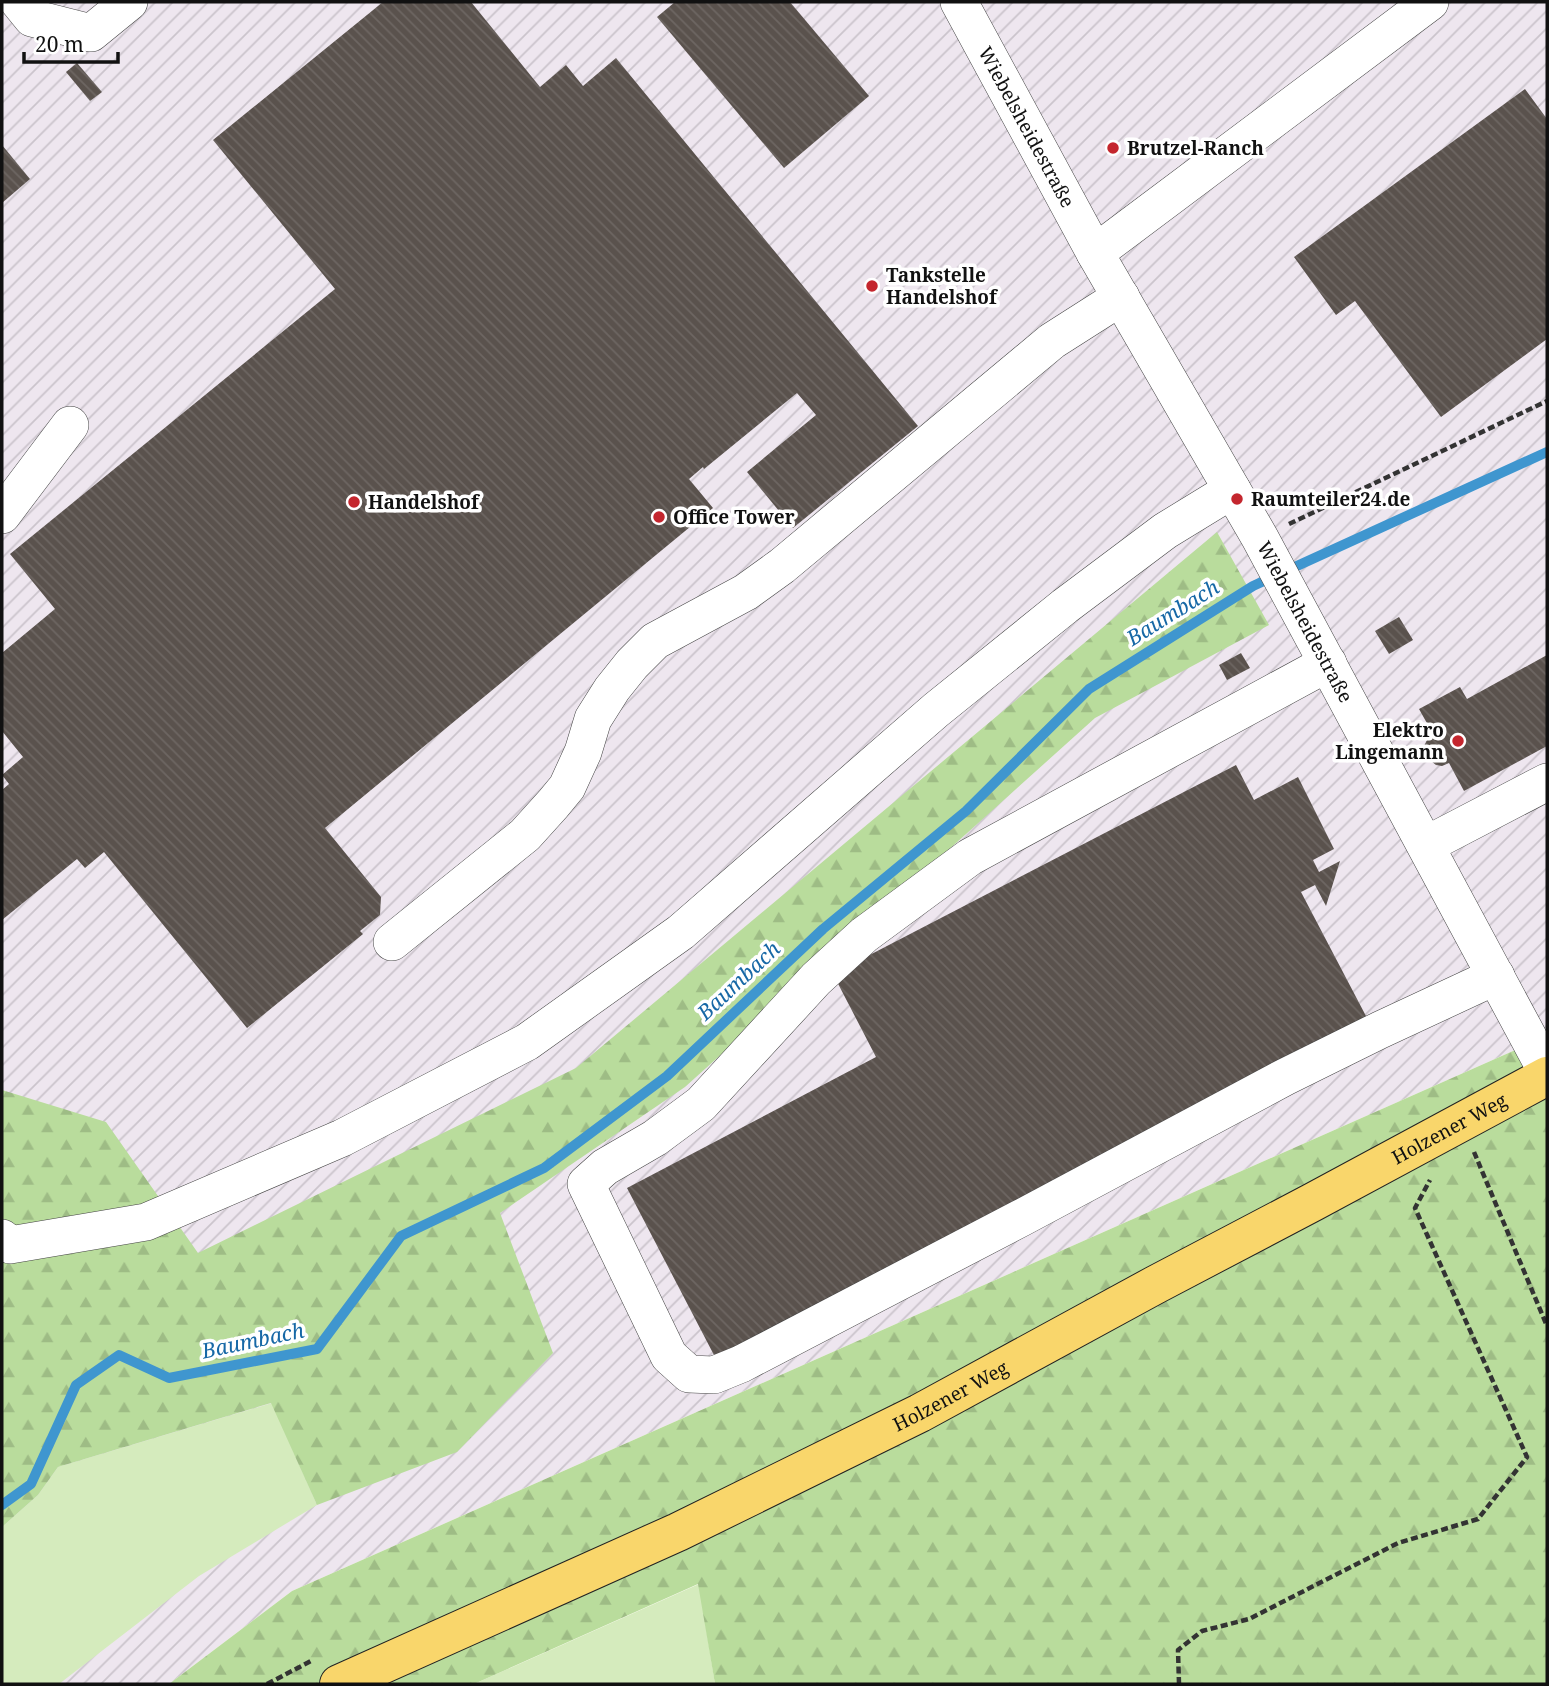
<svg xmlns="http://www.w3.org/2000/svg" width="1549" height="1686" font-family="'Noto Serif',serif">
	<style>
		.industrial { fill: url(#industrial-furrows) }
		.grass { fill: #d5ebbd }
		.forest { fill: url(#forest-firs) }
		.lines { fill: none; stroke-linecap: round; stroke-linejoin: round }
		.stream { stroke: #3f96cf; stroke-width: 10 }
		.building { fill: url(#building-back-hatch) }
		.minor-casing { stroke: #444; stroke-width: 38 }
		.major-casing { stroke: #222; stroke-width: 40 }
		.path { stroke: #333; stroke-width: 4.5; stroke-dasharray: 7 3.5; stroke-linecap: butt }
		.minor { stroke: #fff; stroke-width: 37 }
		.major { stroke: #f9d66b; stroke-width: 38 }
		.poi-dot { fill: #c4262e; stroke: #fff; stroke-width: 2.5 }
		.labels { text-anchor: middle; stroke-width: 7; stroke-linejoin: round; paint-order: stroke }
		.street-label { font-size: 19px; fill: #111; stroke: #fff }
		.poi-label { font-size: 19px; font-weight: bold; fill: #111; stroke: #fff; text-anchor: start }
		.water-label { font-size: 21px; font-style: italic; fill: #1768a6; stroke: #fff }
	</style>
	<defs>
		<pattern id="industrial-furrows" width="10" height="10" patternUnits="userSpaceOnUse" patternTransform="scale(1.75)"><rect width="10" height="10" fill="#eee6ef"/><path d="M-1 1l2-2M0 10L10 0M9 11l2-2" fill="none" stroke="#cbc4cc"/></pattern>
		<pattern id="forest-firs" width="22" height="20" patternUnits="userSpaceOnUse" patternTransform="scale(1.75)"><rect width="22" height="20" fill="#b9dc9c"/><path d="M5 1l3.5 6h-7zM16 11l3.5 6h-7z" fill="#9ebc85"/></pattern>
		<pattern id="building-back-hatch" width="6" height="6" patternUnits="userSpaceOnUse" patternTransform="scale(1.75)"><rect width="6" height="6" fill="#5a524d"/><path d="M-1 5l2 2M0 0l6 6M5-1l2 2" fill="none" stroke="#6d6662"/></pattern>
	</defs>
	<rect width="100%" height="100%" fill="#fffdf5"/>
	<polygon class="industrial" points="2,2 1547,2 1547,1036 292,1591 169,1684 2,1684"/>
	<g class="grass">
		<polygon points="272,1403 317,1505 199,1576 59,1684 2,1684 2,1527 38,1495 58,1467"/>
		<polygon points="699,1584 715,1684 474,1684"/>
	</g>
	<g class="forest">
		<polygon points="1217,532 1269,625 1095,718 685,1087 500,1213 553,1353 457,1452 317,1505 271,1403 58,1467 38,1495 2,1527 2,1090 106,1122 198,1253 576,1068"/>
		<polygon points="1547,1036 1547,1684 715,1684 698,1584 474,1684 169,1684 292,1591"/>
	</g>
	<g class="lines">
		<polyline class="stream" points="2,1505 31,1484 76,1385 119,1355 169,1378 317,1349 401,1236 544,1168 667,1076 823,929 966,811 1089,689 1253,586 1547,452"/>
	</g>
	<g class="building">
		<polygon points="383,2 471,2 540,87 566,65 583,86 616,58 918,426 793,528 747,472 816,415 797,393 704,469 703,467 689,479 713,508 325,828 381,897 380,915 360,931 363,934 247,1028 104,852 85,868 77,859 2,920 2,790 9,784 2,775 23,757 2,731 2,653 55,609 10,554 335,289 213,140"/>
		<polygon points="675,2 790,2 869,96 784,168 657,17"/>
		<polygon points="77,63 102,92 90,101 66,72"/>
		<polygon points="1525,89 1547,119 1547,339 1441,417 1355,301 1336,315 1294,257"/>
		<polygon points="2,145 30,179 2,203"/>
		<polygon points="1399,617 1413,640 1389,654 1375,631"/>
		<polygon points="1241,653 1250,668 1227,680 1219,665"/>
		<polygon points="1547,655 1547,746 1464,791 1449,763 1442,766 1436,765 1426,757 1424,751 1425,744 1428,738 1433,734 1419,709 1460,687 1467,699"/>
		<polygon points="1236,765 1254,800 1298,777 1334,849 1313,860 1319,872 1340,861 1326,906 1315,885 1301,892 1367,1018 715,1357 627,1188 876,1057 833,974"/>
	</g>
	<g class="lines">
		<defs>
			<g id="minor">
				<polyline points="19,2 32,18 91,33 129,2"/>
				<path id="s1" d="M959,2L1095,253L1260,538L1547,1072"/>
				<polyline points="1095,253 1430,2"/>
				<polyline points="2,515 70,425"/>
				<polyline points="1328,663 970,857 864,935 816,979 701,1104 655,1138 605,1167 586,1184 669,1356 689,1374 714,1375 741,1364 1021,1218 1285,1077 1380,1030 1496,976"/>
				<polyline points="1426,845 1547,782"/>
				<polyline points="392,942 525,835 553,804 567,787 583,752 593,719 612,689 632,664 655,641 746,592 782,566 1052,341 1121,297"/>
				<polyline points="2,1238 10,1245 146,1222 342,1138 527,1042 681,932 936,710 1065,606 1165,531 1232,490"/>
			</g>
			<g id="major">
				<path id="s2" d="M339,1684L678,1532L920,1413L1155,1285L1313,1202L1547,1076"/>
			</g>
		</defs>
		<use href="#minor" class="minor-casing"/>
		<use href="#major" class="major-casing"/>
		<g class="path">
			<polyline points="1289,524 1547,401"/>
			<polyline points="1474,1152 1547,1326"/>
			<polyline points="267,1684 311,1661"/>
			<polyline points="1179,1684 1178,1650 1202,1631 1249,1619 1398,1543 1478,1519 1527,1457 1415,1208 1430,1180"/>
		</g>
		<use href="#minor" class="minor"/>
		<use href="#major" class="major"/>
	</g>
	<g class="poi-dot">
		<circle cx="1113" cy="148" r="7"/>
		<circle cx="872" cy="286" r="7"/>
		<circle cx="1237" cy="499" r="7"/>
		<circle cx="354" cy="502" r="7"/>
		<circle cx="659" cy="517" r="7"/>
		<circle cx="1458" cy="741" r="7"/>
	</g>
	<g class="labels">
		<g class="street-label">
			<text dy="7" stroke="none"><textPath href="#s1" startOffset="142">Wiebelsheidestraße</textPath></text>
			<text dy="7" stroke="none"><textPath href="#s1" startOffset="710">Wiebelsheidestraße</textPath></text>
			<text dy="7" stroke="none"><textPath href="#s2" startOffset="1242">Holzener Weg</textPath></text>
			<text dy="7" stroke="none"><textPath href="#s2" startOffset="676">Holzener Weg</textPath></text>
		</g>
		<g class="poi-label">
			<text x="1127" y="155">Brutzel-Ranch</text>
			<text x="886" y="282">Tankstelle<tspan x="886" dy="22">Handelshof</tspan></text>
			<text x="1251" y="506">Raumteiler24.de</text>
			<text x="368" y="509">Handelshof</text>
			<text x="673" y="524">Office Tower</text>
			<text x="1444" y="737" text-anchor="end">Elektro<tspan x="1444" dy="22">Lingemann</tspan></text>
		</g>
		<g class="water-label">
			<text transform="translate(1173 613) rotate(-32)" y="7">Baumbach</text>
			<text transform="translate(739 981) rotate(-43)" y="7">Baumbach</text>
			<text transform="translate(253 1341) rotate(-12)" y="7">Baumbach</text>
		</g>
	</g>
	<rect width="1549" height="1686" fill="none" stroke="#111111" stroke-width="7"/>
	<path d="M24 52v10h94v-10" fill="none" stroke="#111111" stroke-width="3.5"/>
	<text x="35" y="52" font-size="21" fill="#111111" stroke="#ffffff" stroke-width="5" paint-order="stroke">20 m</text>
</svg>
